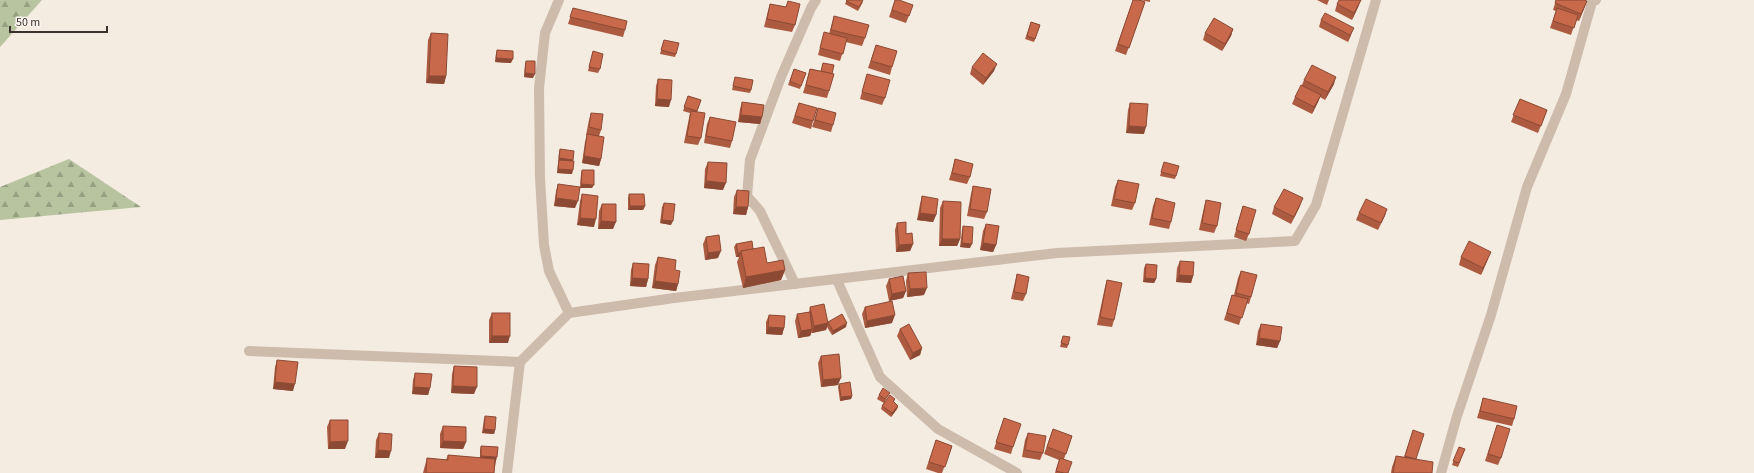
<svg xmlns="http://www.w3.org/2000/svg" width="1754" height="473" font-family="'Source Sans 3',sans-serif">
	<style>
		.forest { fill: url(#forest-firs) }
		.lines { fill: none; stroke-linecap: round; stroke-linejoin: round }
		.minor { stroke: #cdbbac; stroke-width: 10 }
		.wall { fill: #ac5a40 }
		.shaded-wall { fill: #8c4a34 }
		.building { fill: #c8694b; stroke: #8c4a34 }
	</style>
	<defs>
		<pattern id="forest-firs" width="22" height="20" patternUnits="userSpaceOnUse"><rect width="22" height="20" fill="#b8c4a0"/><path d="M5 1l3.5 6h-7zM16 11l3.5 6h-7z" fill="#97a083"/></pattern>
	</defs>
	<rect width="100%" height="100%" fill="#f4ebe1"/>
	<g class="forest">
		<polygon points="0,0 42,0 0,47"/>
		<polygon points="69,159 141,207 0,220 0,187"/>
	</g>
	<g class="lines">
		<g class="minor">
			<polyline points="559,0 545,33 539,88 540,178 544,245 549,271 569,313"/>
			<polyline points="837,280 880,377 938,429 1017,473"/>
			<polyline points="795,284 760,211 747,196 750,160 781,77 811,8 816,0"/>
			<polyline points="249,351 520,362 569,313 674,298 1057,253 1295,241 1316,205 1376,0"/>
			<polyline points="507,473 520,362"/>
			<polyline points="1441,473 1457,416 1491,315 1527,187 1566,94 1592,2 1596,0"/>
		</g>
	</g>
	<g class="wall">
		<polygon points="847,0 863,2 858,11 845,4"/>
		<polygon points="895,0 913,5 906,23 889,17"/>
		<polygon points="1133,0 1150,0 1150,2 1140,0 1145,2 1126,55 1115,51"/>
		<polygon points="1317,0 1329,0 1327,5"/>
		<polygon points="1556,0 1587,1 1579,21 1576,20 1571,35 1550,28 1556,11 1553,10"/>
		<polygon points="788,1 795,25 792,32 764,27 768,11 770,4 786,7"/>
		<polygon points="1337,4 1359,5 1352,20 1335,11"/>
		<polygon points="573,8 625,30 623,37 568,24"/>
		<polygon points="834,16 865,38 862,46 846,42 840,61 818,55 824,32 829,34"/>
		<polygon points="1321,20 1351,35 1348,42 1319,27"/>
		<polygon points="1031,22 1040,25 1034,42 1025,39"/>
		<polygon points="1233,29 1231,36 1222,51 1203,40 1205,33"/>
		<polygon points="431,33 446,76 444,84 426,83 428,40"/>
		<polygon points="664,40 676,54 675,57 660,54"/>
		<polygon points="876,45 892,67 890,75 868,68"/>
		<polygon points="497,50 511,63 495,62 496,54"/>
		<polygon points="593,51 600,69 598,73 588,71"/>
		<polygon points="526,61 533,78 524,77 525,64"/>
		<polygon points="823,63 832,74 829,91 827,98 803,93 808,76 810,69 821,71"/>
		<polygon points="972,67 994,71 983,85 970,74"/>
		<polygon points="794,69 806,73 800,89 788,85"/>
		<polygon points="867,74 885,98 882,105 860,99"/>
		<polygon points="735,77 751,90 750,93 732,90"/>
		<polygon points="658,79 669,107 655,106 656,86"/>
		<polygon points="1304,80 1334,84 1325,100 1320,97 1318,102 1312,114 1292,104 1295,97 1302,85"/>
		<polygon points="688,96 701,100 697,112 701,138 698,145 684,143 690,113 683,111"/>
		<polygon points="1520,99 1547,110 1538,133 1511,122"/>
		<polygon points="742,102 762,117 760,124 738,122 740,109"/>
		<polygon points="799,103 813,121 811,129 792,123"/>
		<polygon points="1130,103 1144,134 1126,133 1128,110"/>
		<polygon points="818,108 833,125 831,132 812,127"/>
		<polygon points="591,113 601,130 599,136 601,159 599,166 582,163 585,142 587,135 586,135 589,120"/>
		<polygon points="710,117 732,141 730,148 704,143 707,124"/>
		<polygon points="560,149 573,160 572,174 557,173 559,153"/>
		<polygon points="955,159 970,177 967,184 949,180 953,167"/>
		<polygon points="708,162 723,190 704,188 705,169"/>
		<polygon points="1164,162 1176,176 1175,179 1160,176"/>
		<polygon points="582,170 592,188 580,188 581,174"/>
		<polygon points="1118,180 1135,203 1132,210 1111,206 1115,187"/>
		<polygon points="558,184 575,208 554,206 556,191"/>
		<polygon points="973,186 987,212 984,219 967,216 971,194"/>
		<polygon points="737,190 748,207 746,215 733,214 734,197"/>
		<polygon points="582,194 594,227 577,225 580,201"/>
		<polygon points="629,194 645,206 643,210 628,210 628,198"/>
		<polygon points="922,196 936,215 933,222 917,220 920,204"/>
		<polygon points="1156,198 1171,222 1169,229 1149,225 1153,206"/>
		<polygon points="1206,200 1217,226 1214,233 1199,230 1204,207"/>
		<polygon points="943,201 960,239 957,246 939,246 940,208"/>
		<polygon points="664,203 671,225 660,223 662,207"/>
		<polygon points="602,204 613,229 598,229 599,211"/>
		<polygon points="1243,206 1249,234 1246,241 1234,237"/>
		<polygon points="1300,206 1291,224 1272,214 1274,207"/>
		<polygon points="1387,209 1378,230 1356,220 1359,213"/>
		<polygon points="897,223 906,234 913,244 910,251 896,252 895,230"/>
		<polygon points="986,224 996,245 993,252 980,250 983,231"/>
		<polygon points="963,226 970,248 960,247 962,230"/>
		<polygon points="706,237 718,258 705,260 703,244"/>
		<polygon points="736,244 753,249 767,263 785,270 781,280 743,288 737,262 739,257 736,257 734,247"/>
		<polygon points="658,257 678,284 676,291 652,288 655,265"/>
		<polygon points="1461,257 1488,259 1481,275 1459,265"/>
		<polygon points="1180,261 1193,276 1191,283 1176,282 1177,268"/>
		<polygon points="633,263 648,279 646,287 630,286 631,270"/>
		<polygon points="1146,264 1156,279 1154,283 1143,282 1144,268"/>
		<polygon points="1241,271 1251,297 1249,304 1246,303 1239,325 1224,320 1232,295 1234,295 1238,278"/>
		<polygon points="908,273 924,295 907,297 906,281"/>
		<polygon points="1017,274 1026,294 1023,301 1011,299 1015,282"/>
		<polygon points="889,279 906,291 903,298 889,301 886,286"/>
		<polygon points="1107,280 1114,320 1112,327 1097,325 1105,287"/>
		<polygon points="810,307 828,322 846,327 832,335 827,327 826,330 812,333 812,332 810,336 798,338 795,321 797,314 809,312"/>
		<polygon points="865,307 892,323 865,328 862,314"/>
		<polygon points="492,313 508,343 489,343 489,320"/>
		<polygon points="769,315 784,328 782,335 766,334 766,322"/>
		<polygon points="1261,324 1280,341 1277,348 1256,345 1258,331"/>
		<polygon points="900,329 922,348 920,355 910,360 897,336"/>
		<polygon points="1063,336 1068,345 1067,348 1060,347"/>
		<polygon points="821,356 838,385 821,387 818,363"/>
		<polygon points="277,360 293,391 273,389 275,367"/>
		<polygon points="454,366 474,394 451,393 452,374"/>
		<polygon points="415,373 430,388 428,395 412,394 413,380"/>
		<polygon points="839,384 852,396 851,399 840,401 838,387"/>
		<polygon points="890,393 888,396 885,401 895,399 894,402 898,406 897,409 891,417 881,409 882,406 884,403 877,399 879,395"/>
		<polygon points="1483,398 1514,419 1512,426 1477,418 1481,405"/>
		<polygon points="485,416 495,430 494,434 482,433 484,419"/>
		<polygon points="1004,418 1013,447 1011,454 994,449"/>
		<polygon points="330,420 345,449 328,449 327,427"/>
		<polygon points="1497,425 1501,458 1498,465 1485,461"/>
		<polygon points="443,426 466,442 463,449 440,448 440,434"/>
		<polygon points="1053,429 1072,436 1064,459 1068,473 1055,473 1059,460 1044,454"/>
		<polygon points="1413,430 1416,459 1432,473 1391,473 1392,467 1396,456 1404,457"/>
		<polygon points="379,433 389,458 375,458 376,440"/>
		<polygon points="1028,433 1043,453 1040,460 1022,457 1025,440"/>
		<polygon points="936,440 952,446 942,473 938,473 926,469"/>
		<polygon points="481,446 496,461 494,473 423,473 424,469 427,458 446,460 448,455 480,458 480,450"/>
		<polygon points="1459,447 1465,449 1458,467 1452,465"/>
	</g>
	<g class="shaded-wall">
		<polygon points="1361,0 1359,5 1352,20 1354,13"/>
		<polygon points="1587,1 1584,9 1579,21 1581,14"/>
		<polygon points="1354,28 1348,42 1350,35"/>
		<polygon points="1233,29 1231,36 1222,51 1225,44"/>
		<polygon points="496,58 513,59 511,63 495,62"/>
		<polygon points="997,64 994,71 983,85 986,78"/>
		<polygon points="525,73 535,74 533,78 524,77"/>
		<polygon points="429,76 446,76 444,84 426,83"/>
		<polygon points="1336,77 1334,84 1325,100 1328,92"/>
		<polygon points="1321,95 1318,102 1312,114 1314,107"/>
		<polygon points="657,99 671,100 669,107 655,106"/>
		<polygon points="741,115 762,117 760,124 738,122"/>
		<polygon points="1129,126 1146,127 1144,134 1126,133"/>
		<polygon points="584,156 601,159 599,166 582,163"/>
		<polygon points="559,158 573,160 572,163 559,160 558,162"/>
		<polygon points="558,169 573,170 572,174 557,173"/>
		<polygon points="706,181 726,183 723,190 704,188"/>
		<polygon points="581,184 594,185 592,188 580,188"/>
		<polygon points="556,198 578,201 575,208 554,206"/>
		<polygon points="1303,198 1300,206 1291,224 1294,217"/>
		<polygon points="630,206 645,206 643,210 628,210"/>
		<polygon points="736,207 748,207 746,215 733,214"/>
		<polygon points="1387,209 1385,216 1378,230"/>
		<polygon points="920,213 936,215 933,222 917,220"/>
		<polygon points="580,218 596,219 594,227 577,225"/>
		<polygon points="662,220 673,221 671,225 660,223"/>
		<polygon points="601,221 616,222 613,229 598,229"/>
		<polygon points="942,239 960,239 957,246 939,246"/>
		<polygon points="962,243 972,244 970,248 960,247"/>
		<polygon points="983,243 996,245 993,252 980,250"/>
		<polygon points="913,244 910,251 896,252 899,245"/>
		<polygon points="721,251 718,258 705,260 708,253"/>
		<polygon points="1491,252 1488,259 1481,275 1483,268"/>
		<polygon points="738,253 741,253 739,257 736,257"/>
		<polygon points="785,270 781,280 743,288 746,277"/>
		<polygon points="1179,275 1193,276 1191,283 1176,282"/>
		<polygon points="632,278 648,279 646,287 630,286"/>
		<polygon points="1145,278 1156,279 1154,283 1143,282"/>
		<polygon points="655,281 678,284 676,291 652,288"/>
		<polygon points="927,288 924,295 907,297 910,289"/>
		<polygon points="906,291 903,298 889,301 892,294"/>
		<polygon points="895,315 892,323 865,328 867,321"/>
		<polygon points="828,323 826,330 812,333 814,326"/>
		<polygon points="847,323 846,327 832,335 833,331"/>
		<polygon points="768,327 784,328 782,335 766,334"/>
		<polygon points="812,329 810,336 798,338 801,331"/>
		<polygon points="492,336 510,336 508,343 489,343"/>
		<polygon points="1259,338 1280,341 1277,348 1256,345"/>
		<polygon points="922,348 920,355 910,360 913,353"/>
		<polygon points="841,378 838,385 821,387 823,380"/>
		<polygon points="275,382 295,384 293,391 273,389"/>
		<polygon points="453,386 477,387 474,394 451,393"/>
		<polygon points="414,387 430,388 428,395 412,394"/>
		<polygon points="852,396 851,399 840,401 841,397"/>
		<polygon points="898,406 897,409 891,417 892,413"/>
		<polygon points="484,429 495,430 494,434 482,433"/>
		<polygon points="348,441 345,449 328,449 330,442"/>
		<polygon points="443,441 466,442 463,449 440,448"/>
		<polygon points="378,450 391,451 389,458 375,458"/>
		<polygon points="481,456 497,457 496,461 479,459"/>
	</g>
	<g class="building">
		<polygon points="847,0 863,0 859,7 846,1"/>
		<polygon points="895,0 899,0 913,5 909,16 892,10"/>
		<polygon points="1133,0 1139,0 1145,2 1129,48 1118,44"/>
		<polygon points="1339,0 1361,0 1354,13 1337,4"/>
		<polygon points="1556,0 1584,0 1587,1 1581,14 1555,3"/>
		<polygon points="788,1 800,4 795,25 767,19 770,4 786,7"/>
		<polygon points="573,8 627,21 625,30 570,17"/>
		<polygon points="1557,8 1578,15 1574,28 1553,21"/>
		<polygon points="1325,13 1354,28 1350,35 1321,20"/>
		<polygon points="834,16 869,25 865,38 831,30"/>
		<polygon points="1214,18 1233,29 1225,44 1205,33"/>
		<polygon points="1031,22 1040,25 1035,39 1027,36"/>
		<polygon points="824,32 847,38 843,54 820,48"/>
		<polygon points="431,33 448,34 446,76 429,76"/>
		<polygon points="664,40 679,43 676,54 661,50"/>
		<polygon points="876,45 897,51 892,67 871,61"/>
		<polygon points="497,50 513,51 513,59 496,58"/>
		<polygon points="593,51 603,54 600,69 589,67"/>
		<polygon points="983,53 997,64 986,78 972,67"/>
		<polygon points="526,61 535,61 535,74 525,73"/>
		<polygon points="823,63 834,65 832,74 821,71"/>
		<polygon points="1312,65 1336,77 1328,92 1304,80"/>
		<polygon points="794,69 806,73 801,86 790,81"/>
		<polygon points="810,69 834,74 829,91 806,85"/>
		<polygon points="867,74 890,80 885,98 862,92"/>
		<polygon points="735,77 753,80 751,90 733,86"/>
		<polygon points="658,79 672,80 671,100 657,99"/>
		<polygon points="1301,85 1321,95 1314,107 1295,97"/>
		<polygon points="688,96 701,100 697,111 684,107"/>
		<polygon points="1520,99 1547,110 1541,126 1513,115"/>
		<polygon points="742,102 764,105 762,117 741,115"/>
		<polygon points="799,103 817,108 813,121 795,116"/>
		<polygon points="1130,103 1148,104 1146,127 1129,126"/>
		<polygon points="818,108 836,113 833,125 815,120"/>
		<polygon points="691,111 705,113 701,138 687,136"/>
		<polygon points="591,113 603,114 601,130 589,127"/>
		<polygon points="710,117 736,122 732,141 706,136"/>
		<polygon points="587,134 604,137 601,159 584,156"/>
		<polygon points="560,149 574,151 573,160 559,158"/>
		<polygon points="955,159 973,164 970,177 952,173"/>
		<polygon points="559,160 574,161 573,170 558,169"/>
		<polygon points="708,162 727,163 726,183 706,181"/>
		<polygon points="1164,162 1179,166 1176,176 1161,172"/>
		<polygon points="582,170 594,170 594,185 581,184"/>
		<polygon points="1118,180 1139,184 1135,203 1114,199"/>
		<polygon points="558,184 580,187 578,201 556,198"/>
		<polygon points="973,186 991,189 987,212 970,209"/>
		<polygon points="1284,189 1303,198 1294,217 1274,207"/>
		<polygon points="737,190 749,191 748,207 736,207"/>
		<polygon points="582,194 598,196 596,219 580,218"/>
		<polygon points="629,194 644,194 645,206 630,206"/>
		<polygon points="922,196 938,199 936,215 920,213"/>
		<polygon points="1156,198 1175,203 1171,222 1152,218"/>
		<polygon points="1366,199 1387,209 1381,223 1359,213"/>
		<polygon points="1206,200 1221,203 1217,226 1202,223"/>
		<polygon points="943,201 961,202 960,239 942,239"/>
		<polygon points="664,203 675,204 673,221 662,220"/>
		<polygon points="602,204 616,204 616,222 601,221"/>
		<polygon points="1243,206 1256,210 1249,234 1236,230"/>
		<polygon points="906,222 906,234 912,233 913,244 899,245 897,223"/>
		<polygon points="986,224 999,226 996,245 983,243"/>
		<polygon points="963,226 973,227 972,244 962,243"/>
		<polygon points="719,235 721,251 708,253 706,237"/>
		<polygon points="752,241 753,249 741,251 741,253 738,253 736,244"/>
		<polygon points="1469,241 1491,252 1483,268 1461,257"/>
		<polygon points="764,247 767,263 783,260 785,270 746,277 741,251"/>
		<polygon points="658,257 676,260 675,270 680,271 678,284 655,281"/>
		<polygon points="1180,261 1194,262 1193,276 1179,275"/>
		<polygon points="633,263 649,264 648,279 632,278"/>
		<polygon points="1146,264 1157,265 1156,279 1145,278"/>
		<polygon points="1241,271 1257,275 1251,297 1236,293"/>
		<polygon points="926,272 927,288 910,289 908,273"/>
		<polygon points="1017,274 1029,277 1026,294 1014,292"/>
		<polygon points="903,276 906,291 892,294 889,279"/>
		<polygon points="1107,280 1122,283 1114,320 1100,317"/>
		<polygon points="1232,295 1248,299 1242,318 1227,313"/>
		<polygon points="892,301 895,315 867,321 865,307"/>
		<polygon points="824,304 828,323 814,326 810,307"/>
		<polygon points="810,312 812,329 801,331 797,314"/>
		<rect x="492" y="313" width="18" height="23"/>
		<polygon points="842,314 847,323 833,331 828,322"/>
		<polygon points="769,315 785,316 784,328 768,327"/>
		<polygon points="909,324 922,348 913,353 900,329"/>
		<polygon points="1261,324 1282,327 1280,341 1259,338"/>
		<polygon points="1063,336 1070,337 1068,345 1061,343"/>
		<polygon points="839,354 841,378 823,380 821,356"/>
		<polygon points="277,360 298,362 295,384 275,382"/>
		<polygon points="454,366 477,367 477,387 453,386"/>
		<polygon points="415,373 432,374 430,388 414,387"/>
		<polygon points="850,382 852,396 841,397 839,384"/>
		<polygon points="883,388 890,393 885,399 879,395"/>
		<polygon points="890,395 895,399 893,401 898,406 892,413 882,406"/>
		<polygon points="1483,398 1517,406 1514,419 1480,411"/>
		<polygon points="485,416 496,417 495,430 484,429"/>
		<polygon points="1004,418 1021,424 1013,447 996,442"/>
		<polygon points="330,420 348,420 348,441 330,442"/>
		<polygon points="1497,425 1510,429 1501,458 1488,454"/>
		<polygon points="443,426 466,427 466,442 443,441"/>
		<polygon points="1053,429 1072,436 1066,454 1047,447"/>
		<polygon points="1413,430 1424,434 1416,459 1405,456"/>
		<polygon points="379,433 392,434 391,451 378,450"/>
		<polygon points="1028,433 1046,436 1043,453 1025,450"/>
		<polygon points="936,440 952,446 945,467 929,462"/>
		<polygon points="481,446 498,447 497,457 481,456"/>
		<polygon points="1459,447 1465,449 1459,463 1453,461"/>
		<polygon points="448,455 495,459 494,473 426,473 427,458 448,460"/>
		<polygon points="1396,456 1433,462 1432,473 1393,473"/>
		<polygon points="1060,458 1072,462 1068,473 1064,473 1056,471"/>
	</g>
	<path d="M10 26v6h97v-6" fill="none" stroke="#3b302b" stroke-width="2"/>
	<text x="16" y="26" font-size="12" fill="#3b302b" stroke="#fbf5ee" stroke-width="3" paint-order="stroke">50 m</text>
</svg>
